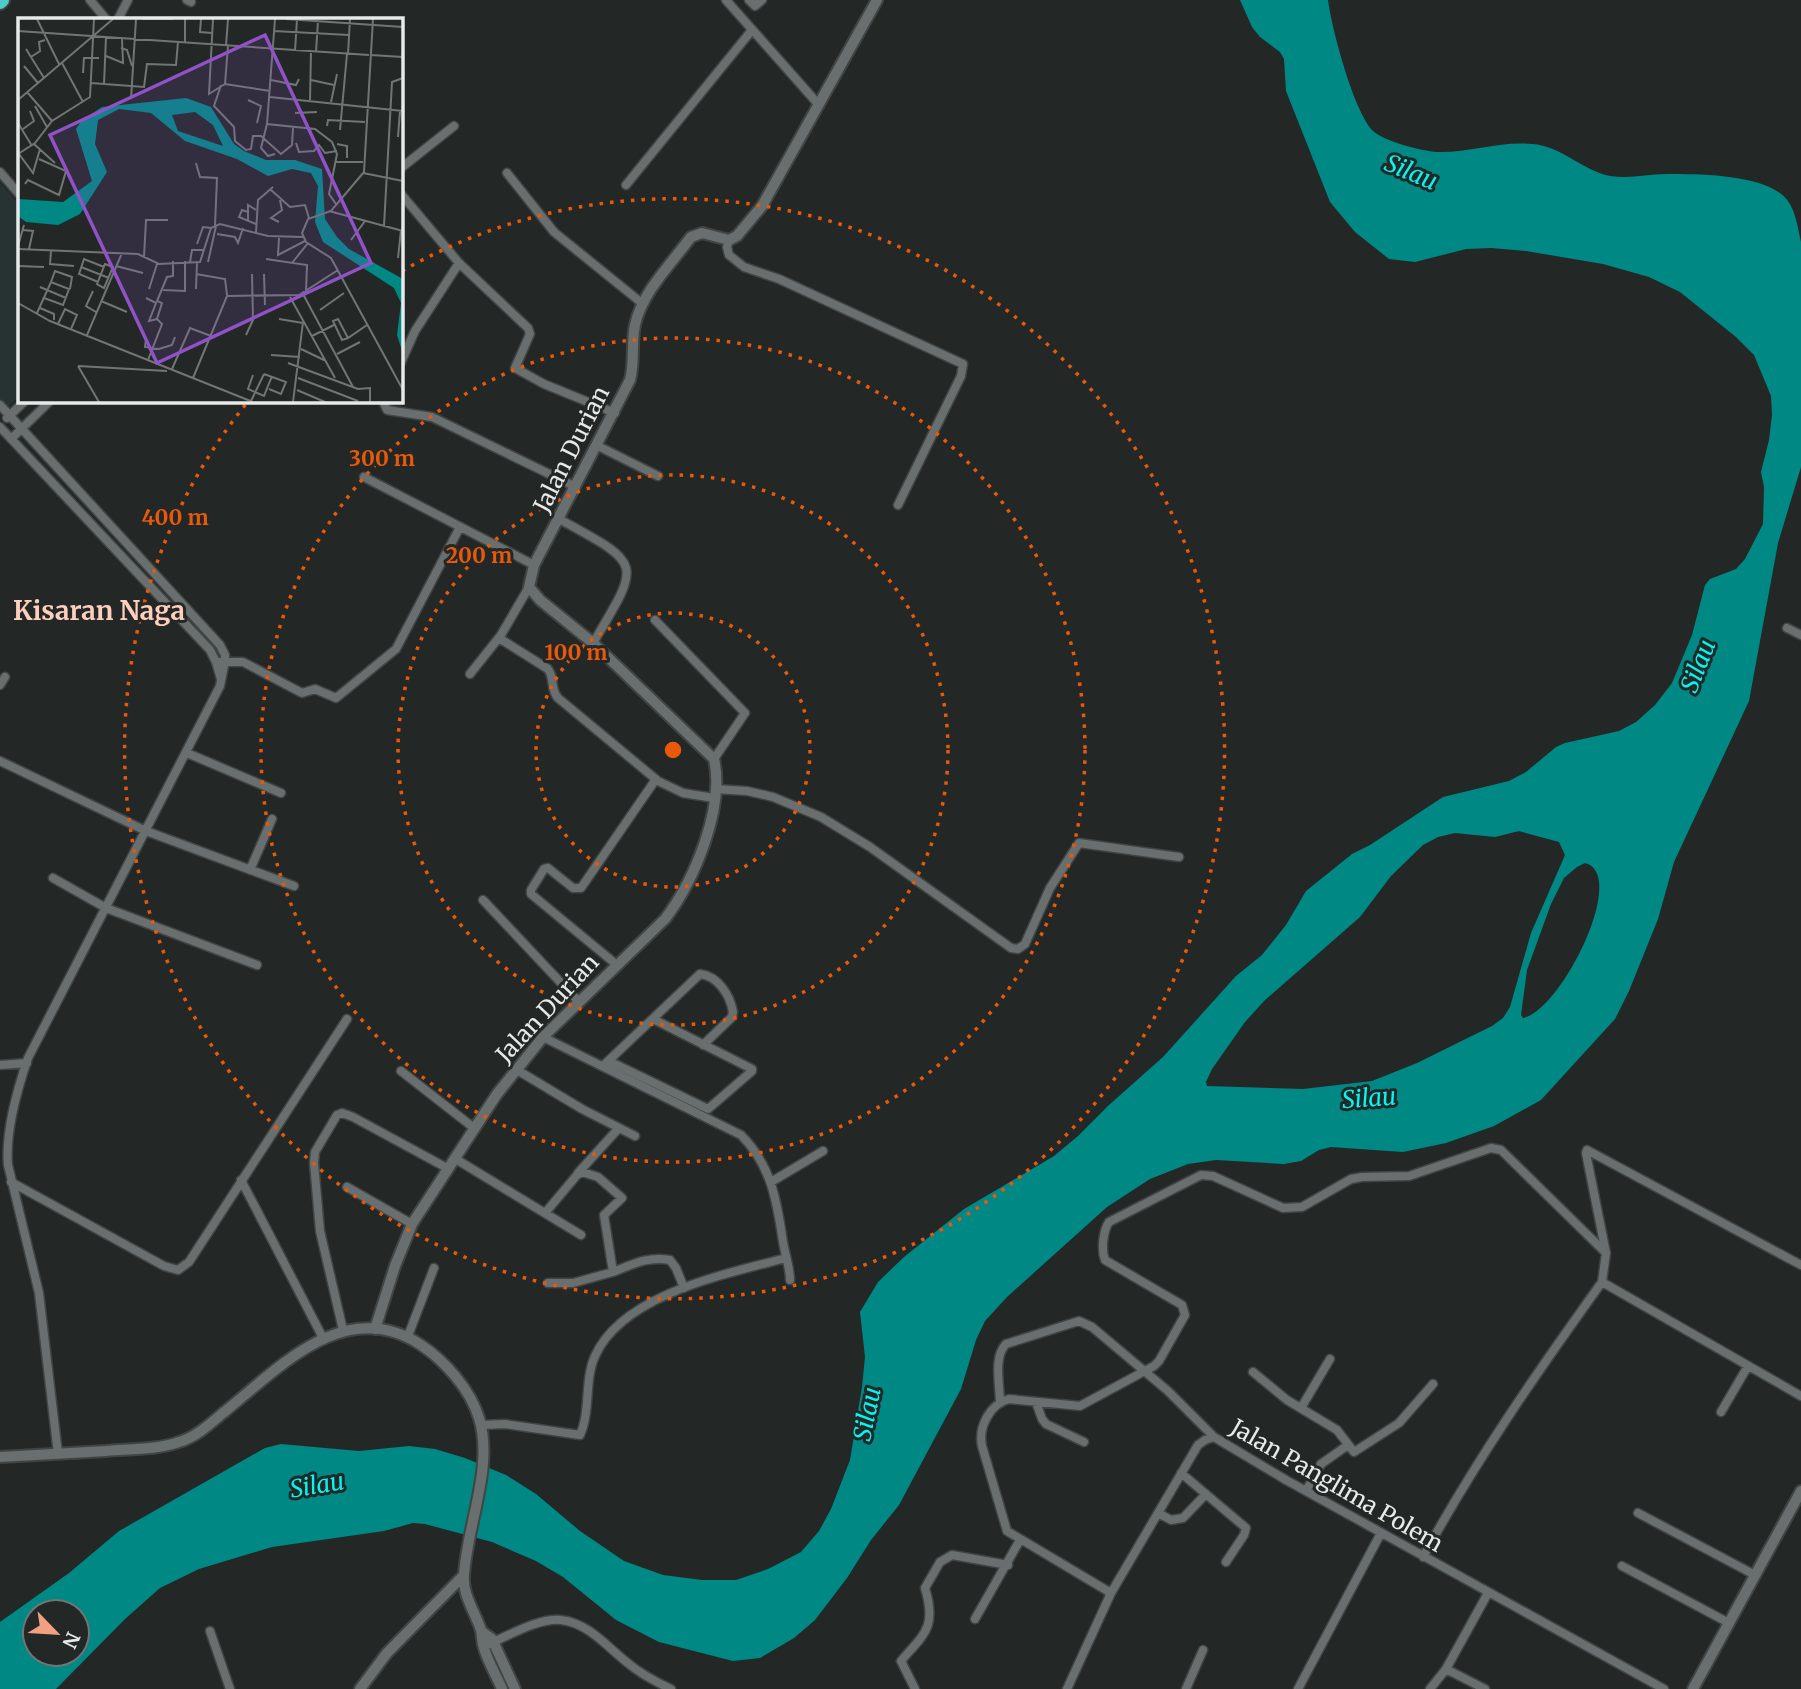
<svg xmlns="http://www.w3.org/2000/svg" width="1801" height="1689" viewBox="0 0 1801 1689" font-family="Merriweather,serif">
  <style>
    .built { fill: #273332 }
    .water { fill: #008885; fill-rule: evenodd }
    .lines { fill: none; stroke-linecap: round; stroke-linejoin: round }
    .street-casing { stroke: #404544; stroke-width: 11 }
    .secondary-casing { stroke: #404544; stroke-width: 14 }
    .highway-casing { stroke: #404544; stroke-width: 18 }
    .street { stroke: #696f6e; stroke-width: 8 }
    .secondary { stroke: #696f6e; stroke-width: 10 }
    .highway { stroke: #4dcdc8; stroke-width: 14 }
    .ring { fill: none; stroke: #e8590c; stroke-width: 3.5; stroke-dasharray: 3.5 7 }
    .labels { text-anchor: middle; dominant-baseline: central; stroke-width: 6; stroke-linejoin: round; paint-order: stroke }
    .street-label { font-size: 23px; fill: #e6eae9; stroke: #232827 }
    .water-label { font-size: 24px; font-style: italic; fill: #00f8f2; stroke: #232827 }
    .quarter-label { font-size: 26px; font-weight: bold; fill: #ffcfbd; stroke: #232827 }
    .inset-road { fill: none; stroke: #717675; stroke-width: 2 }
    .view { fill: #9052c7; fill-opacity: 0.15; stroke: #9052c7; stroke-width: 3.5 }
    .inset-edge { fill: none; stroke: #e6eae9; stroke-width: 3.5 }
    .centre { fill: #e8590c; stroke: #232827; stroke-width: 3.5 }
    .ring-label { font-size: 21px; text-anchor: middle; font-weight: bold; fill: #e8590c; stroke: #232827; stroke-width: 6; stroke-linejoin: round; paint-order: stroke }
  </style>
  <rect width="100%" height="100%" fill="#232827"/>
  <path class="built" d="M 0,183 L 19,204 L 19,396 L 0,414 Z"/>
  <path class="water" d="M 1240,0 L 1328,0 C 1332,30 1353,108 1372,130 C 1382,141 1422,151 1437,152 C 1469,153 1500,141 1532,144 C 1562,146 1581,170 1610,176 C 1630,179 1647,174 1668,174 C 1699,174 1769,174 1788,201 C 1796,212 1798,229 1801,242 L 1801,467 L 1778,543 L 1749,701 L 1674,862 L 1658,919 L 1629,991 L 1615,1019 L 1541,1100 L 1494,1126 L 1446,1143 L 1403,1152 L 1331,1147 L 1319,1150 L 1301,1161 L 1284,1164 L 1216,1160 L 1188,1164 L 1150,1179 L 1107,1207 L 1007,1297 L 985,1321 L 976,1340 L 961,1389 L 899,1505 L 871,1540 L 847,1578 L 815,1620 L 794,1638 L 760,1658 L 733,1661 L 659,1642 L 616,1620 L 563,1577 L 536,1561 L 492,1542 L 425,1524 L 413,1523 L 384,1531 L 272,1547 L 199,1569 L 160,1588 L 125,1619 L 56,1689 L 0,1689 L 0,1622 L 69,1573 L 119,1531 L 265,1448 L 281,1444 L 359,1451 L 409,1446 L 435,1449 L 465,1458 L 506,1475 L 536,1494 L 580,1531 L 624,1561 L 663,1575 L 702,1580 L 736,1580 L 768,1569 L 801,1552 L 819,1531 L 831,1509 L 850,1460 L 862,1387 L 865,1357 L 860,1312 L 878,1282 L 904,1257 L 964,1209 L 1054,1156 L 1078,1136 L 1109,1105 L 1163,1057 L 1236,976 L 1262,955 L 1286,925 L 1306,891 L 1352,854 L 1370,845 L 1443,797 L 1509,781 L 1526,772 L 1556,747 L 1565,743 L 1619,731 L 1636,722 L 1655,705 L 1672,683 L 1692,635 L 1705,585 L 1710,579 L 1736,569 L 1745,559 L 1763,524 L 1764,487 L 1761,472 L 1769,440 L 1772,415 L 1771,396 L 1754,355 L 1736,337 L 1680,292 L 1649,277 L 1603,264 L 1526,251 L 1491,248 L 1466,249 L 1415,262 L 1389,259 L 1355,232 L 1330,202 L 1286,91 L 1284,59 L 1280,52 L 1260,37 L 1252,27 ZM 1519,831 L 1559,842 L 1565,855 L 1531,933 L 1510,1007 L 1503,1018 L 1492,1026 L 1417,1063 L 1372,1081 L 1303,1089 L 1207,1086 L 1206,1082 L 1212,1069 L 1245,1022 L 1265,1000 L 1360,917 L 1391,876 L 1423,845 L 1438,837 L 1455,833 L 1495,837 ZM 1585,863 C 1629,874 1561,1011 1523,1018 L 1521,1015 L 1527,970 L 1551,904 L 1564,878 L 1577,867 ZM 35,1612 L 77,1612 L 77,1654 L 35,1654 Z"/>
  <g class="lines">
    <defs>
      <path id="street" d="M 90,0 L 106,19
        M 187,0 L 191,2
        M 726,0 L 819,105
        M 749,0 L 755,6 L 762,0
        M 118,19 L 128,0
        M 401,168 L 454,126
        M 0,172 L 19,194
        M 507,173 L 554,232 L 643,304
        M 626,185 L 752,30
        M 401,194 L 459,263 L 528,328 L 530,334 L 515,368 L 544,384 L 615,413
        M 729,240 L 727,247 L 729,255 L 744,267 L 779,279 L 963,364 L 961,376 L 898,505
        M 401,362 L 415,331 L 459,263
        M 383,401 L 387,410 L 432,417 L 576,487
        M 0,405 L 220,645 L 225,655 L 225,661 L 220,686 L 28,1058 C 17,1090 5,1131 8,1165 L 39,1293 L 58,1454
        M 7,418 L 25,401
        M 0,427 L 210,650 L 216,662 L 221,679
        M 11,439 L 50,401
        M 598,446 L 658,476
        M 364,477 L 534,565
        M 559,519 C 643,565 642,561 593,643
        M 655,620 L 745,713 L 714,759
        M 1787,628 L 1801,635
        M 499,638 L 548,669 C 555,679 550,689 558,698 L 658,781 L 683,793 L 714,798
        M 216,662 L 243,662 L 302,693 L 315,689 L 336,698 L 396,649 L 460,527
        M 470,674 L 501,635 L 529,587
        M 0,685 L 5,677
        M 187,753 L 281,793
        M 0,761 L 146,831 L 294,886
        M 715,789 L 747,791 L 773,797 L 821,817 L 870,847 L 1011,948 L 1018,949 L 1025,944 L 1050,888 L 1079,843 L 1179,857
        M 250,870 L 272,819
        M 53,878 L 106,908 L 257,965
        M 483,900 L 579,1002
        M 617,965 L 531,894 L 531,890 L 544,869 L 548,868 L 573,888 L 581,888 L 656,779
        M 543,1037 L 741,1135 C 771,1165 777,1201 783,1242 C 785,1254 790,1268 790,1280
        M 609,1061 L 708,1109 L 752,1071 L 752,1069 L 653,1019
        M 605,1064 L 700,974 C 718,976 730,995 733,1012 L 732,1017 L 703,1045
        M 0,1065 L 27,1063
        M 517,1070 L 582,1109 L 635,1136
        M 401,1071 L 474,1128
        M 454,1158 L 581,1235
        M 578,1173 L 618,1129
        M 241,1180 L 323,1338
        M 11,1182 L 164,1266 L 178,1270 L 189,1262 L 347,1019
        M 771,1182 L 823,1151
        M 347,1187 L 412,1224
        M 545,1213 L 577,1175 L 582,1172 L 598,1177 L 622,1198 L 604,1215 L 613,1272 C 633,1264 648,1256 670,1260 L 676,1268 L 684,1288
        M 1602,1282 L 1801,1396
        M 548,1283 L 573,1283 L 613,1272
        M 343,1330 L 320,1231 L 314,1163 L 315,1152 L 337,1115 L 342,1113 L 353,1117 L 447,1168
        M 408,1336 L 434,1268
        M 1253,1372 L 1287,1400 L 1337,1430 L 1354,1452 L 1399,1423 L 1433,1384
        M 1036,1402 L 1042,1419 L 1046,1424 L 1084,1442
        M 1000,1403 C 1000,1385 993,1357 1006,1344 L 1079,1321 L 1092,1327 L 1168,1391 L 1214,1437
        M 1301,1408 L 1330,1359
        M 1721,1412 L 1748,1366
        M 481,1425 L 505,1424 L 580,1435 C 591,1411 584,1380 595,1356 C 623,1294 726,1274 786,1258
        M 1181,1473 L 1246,1528 L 1244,1535 L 1226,1562
        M 1306,1491 L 1321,1464 L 1348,1445
        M 1158,1513 L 1171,1520 L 1183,1518 L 1206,1494
        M 1638,1513 L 1755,1575
        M 1423,1557 C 1476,1460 1538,1371 1602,1282 L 1606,1253 L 1586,1153 L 1587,1150 L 1801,1265
        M 1622,1566 L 1729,1623
        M 1111,1593 L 1007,1531 L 982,1446 C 978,1427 990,1404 1009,1399 L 1080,1406 L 1154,1366 L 1159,1361 L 1185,1315 L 1182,1305 L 1105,1260 C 1101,1250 1103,1231 1109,1222 L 1201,1175 L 1213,1176 L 1283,1208 L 1302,1207 L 1351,1179 L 1362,1177 L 1409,1176 L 1491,1148 L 1501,1150 L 1606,1253
        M 975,1619 L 1020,1540
        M 210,1631 L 230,1689
        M 489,1644 C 510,1635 538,1618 561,1620 C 589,1623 608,1648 629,1664 C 641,1674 656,1682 671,1689
        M 1446,1669 L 1485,1689
        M 915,1689 L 901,1661 C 924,1634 937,1628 925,1588 L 940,1562 L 952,1555 L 1008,1565
        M 1067,1689 L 1111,1593 L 1198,1445 L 1205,1440 L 1214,1437 L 1286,1480 L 1664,1689
        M 1186,1689 L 1203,1650
        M 1298,1689 L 1381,1533
        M 1430,1689 L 1446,1669 L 1488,1593"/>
      <path id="secondary" d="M 375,1329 L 395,1266 L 412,1224 L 497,1094 L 543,1037 L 665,919 C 694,881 725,808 714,759 L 593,643 L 540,600 L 529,587 L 534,565 L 630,380 C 635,362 631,343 635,325 C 642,292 672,263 691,237 L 702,233 L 729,240 L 737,236 L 762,206 L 877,0
        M 0,1457 C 35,1455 71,1453 106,1451 C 130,1449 156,1450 179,1442 C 196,1437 210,1424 223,1413 C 279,1368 345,1295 421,1345 C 445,1361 470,1389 479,1418 C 494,1467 467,1525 464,1575 C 462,1594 475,1612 481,1630 C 482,1635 482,1640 483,1645 C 487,1660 496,1675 502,1689
        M 481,1631 L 492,1639 L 515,1689
        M 360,1689 L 387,1653 L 463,1576
        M 1693,1689 L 1801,1491"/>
      <path id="highway" d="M 0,2 L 2,0"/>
    </defs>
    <use href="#street" class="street-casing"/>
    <use href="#secondary" class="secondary-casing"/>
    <use href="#highway" class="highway-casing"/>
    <use href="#street" class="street"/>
    <use href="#secondary" class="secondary"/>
    <use href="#highway" class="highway"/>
  </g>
  <g class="ring">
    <circle cx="673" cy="750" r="137"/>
    <circle cx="673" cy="750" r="275"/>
    <circle cx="673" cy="750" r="412"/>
    <path d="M402 271A550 550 0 1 1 246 404"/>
  </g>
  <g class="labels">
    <g class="street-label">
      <text transform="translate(571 449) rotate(-63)">Jalan Durian</text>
      <text transform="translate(547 1008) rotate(-47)">Jalan Durian</text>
      <text transform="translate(1337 1485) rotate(30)">Jalan Panglima Polem</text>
    </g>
    <g class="water-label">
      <text transform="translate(1411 172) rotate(23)">Silau</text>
      <text transform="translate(1698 666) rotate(-68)">Silau</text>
      <text transform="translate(1369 1098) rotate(-4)">Silau</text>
      <text transform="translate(867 1414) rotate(-78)">Silau</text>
      <text transform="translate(317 1485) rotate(-9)">Silau</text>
    </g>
    <g class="quarter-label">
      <text x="99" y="610">Kisaran Naga</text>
    </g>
  </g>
  <g transform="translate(18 18)">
    <rect width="385" height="385" fill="#232827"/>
    <path d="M 168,80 L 193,89 L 216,126 L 226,133 L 248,142 L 277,142 L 304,151 L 307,201 L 319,219 L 331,231 L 385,261 L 385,336 L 379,317 L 383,285 L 376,270 L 305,224 L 297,204 L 300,168 L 293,155 L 274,151 L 250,158 L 219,141 L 167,123 L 133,95 L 101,91 L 80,102 L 77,126 L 89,154 L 62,196 L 40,207 L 8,204 L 0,198 L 0,181 L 45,184 L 74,163 L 58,111 L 64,102 L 84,89 ZM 177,94 L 195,107 L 205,128 L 160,113 L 154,97 Z" fill="#008885" fill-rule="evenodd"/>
    <path class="inset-road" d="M 19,1 L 41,46M 124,1 L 155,1M 183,1 L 182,14 L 194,15M 195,1 L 191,76 L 207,66 L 252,73M 257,1 L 249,106 L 297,111 L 314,124 L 319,136 L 311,176 L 318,186M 268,1 L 385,9M 355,1 L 346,154 L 313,193 L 290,201 L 284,215 L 288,224 L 313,240 L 385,372M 0,13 L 351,37M 256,13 L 331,17M 167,24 L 167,1M 208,28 L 210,1M 103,30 L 109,32 L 114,48M 8,31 L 26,60M 277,33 L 279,1M 298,34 L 300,3M 330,36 L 332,1M 353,37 L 385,39M 88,38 L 105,45 L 104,21M 13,39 L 22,33 L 21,24 L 27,22M 44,45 L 65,84M 6,48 L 20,65M 65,55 L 66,40 L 81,40M 253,62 L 278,67 L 281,61M 293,62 L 316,67M 73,65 L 126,69 L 129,46 L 158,47 L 160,24M 86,66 L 88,19M 207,66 L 210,28M 203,67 L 196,88 L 216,109 L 217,123 L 228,132 L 233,131 L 235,118 L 243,118 L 263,136 L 274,127 L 275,110M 9,74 L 34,103M 252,79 L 385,93M 113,81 L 118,1M 0,82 L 95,1M 230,82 L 243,88 L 239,105M 292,82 L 293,33M 313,84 L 319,56M 17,88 L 29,109M 277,95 L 299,94M 0,105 L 14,128M 249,106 L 243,130 L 250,138 L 257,136M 309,108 L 310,102 L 347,104M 5,111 L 16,103 L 12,93M 322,112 L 329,36M 380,119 L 382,93M 278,125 L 281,134 L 296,133 L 301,127 L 307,135 L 319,133M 16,126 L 37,145M 319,126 L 329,128 L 329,140M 0,136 L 17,125 L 34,103 L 72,79 L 76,1M 1,136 L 15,155 L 22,131M 317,144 L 345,144M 178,145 L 182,159 L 199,160 L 197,208M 345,155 L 385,163M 7,166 L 10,162 L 41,177 L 48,153 L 21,141M 252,171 L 272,189 L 287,187 L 291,200M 311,193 L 385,213M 230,194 L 224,192 L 221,199 L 238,206M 230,202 L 230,187 L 238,192M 261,204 L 253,200 L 264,192 L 262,182M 366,208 L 374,64 L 385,60M 5,212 L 15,213 L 11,231M 238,215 L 240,182 L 255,169M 199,216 L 217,219 L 220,225 L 225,210M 261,220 L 260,237 L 287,223M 333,222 L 347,203M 179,226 L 185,209 L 193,210M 0,228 L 6,207M 0,231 L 120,236 L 141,246 L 182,244 L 193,210 L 202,206 L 250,218 L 285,219M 33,233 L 32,246 L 56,248M 126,239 L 128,202 L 150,202M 380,240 L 383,212M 248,241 L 289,247 L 288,273M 172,244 L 174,232 L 185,232M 190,244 L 198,208M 274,245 L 290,225M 87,246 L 95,249 L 86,270 L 79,266 ZM 0,248 L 26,249M 98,248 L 125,255M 63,249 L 91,260M 178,256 L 207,261 L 209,277M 246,256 L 247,287M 33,264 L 37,253 L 54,259 L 52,271M 80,264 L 61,256 L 66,241 L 86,249M 22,269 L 48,280M 131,271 L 139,246M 178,271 L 179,244M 145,272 L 167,273 L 167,243M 75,273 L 68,288 L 78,294M 285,276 L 335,369M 272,279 L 317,360M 128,280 L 138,285 L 131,303 L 139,301M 83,283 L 109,294M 0,285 L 32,303 L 235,384M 22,290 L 36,296 L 36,302M 302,292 L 326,275M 19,295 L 33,264 L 51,271 L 45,287 L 26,280M 261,301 L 285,305M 40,306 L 47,291 L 59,297 L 53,311M 69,317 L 104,235M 228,317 L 235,302 L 234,256M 294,318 L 316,307M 330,320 L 320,301 L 315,303 L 324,322 L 330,320 L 349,307M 128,321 L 127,329 L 141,331 L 154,327 L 157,319M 283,331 L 306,342M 319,336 L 342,324M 253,337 L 282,339M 130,342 L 144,306 L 139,301 L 144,285 L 139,283 L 149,259 L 155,258 L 155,243M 270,345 L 340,371 L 352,370 L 352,384M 60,348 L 149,353M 60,348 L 81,384M 154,351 L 172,310 L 193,318M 246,356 L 268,364 L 263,376 L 251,371M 235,357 L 230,371 L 246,378 L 254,358M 175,360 L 209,278 L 281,277 L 320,252M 280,360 L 340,383M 279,372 L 307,384M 233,383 L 246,356M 275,384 L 285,304"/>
    <path class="view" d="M 247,17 L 353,245 L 139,345 L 32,117 Z"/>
    <rect width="385" height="385" class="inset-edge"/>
  </g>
  <circle cx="673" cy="750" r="10" class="centre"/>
  <g class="ring-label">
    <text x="382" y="466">300 m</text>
    <text x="175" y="525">400 m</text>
    <text x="479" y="563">200 m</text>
    <text x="576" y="660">100 m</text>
  </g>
  <g transform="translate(56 1633) rotate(115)"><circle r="33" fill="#232827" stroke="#717675" stroke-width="2"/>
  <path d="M0-5L12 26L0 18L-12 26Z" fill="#f2a081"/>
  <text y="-10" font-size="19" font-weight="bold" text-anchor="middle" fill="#e6eae9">N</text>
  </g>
</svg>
